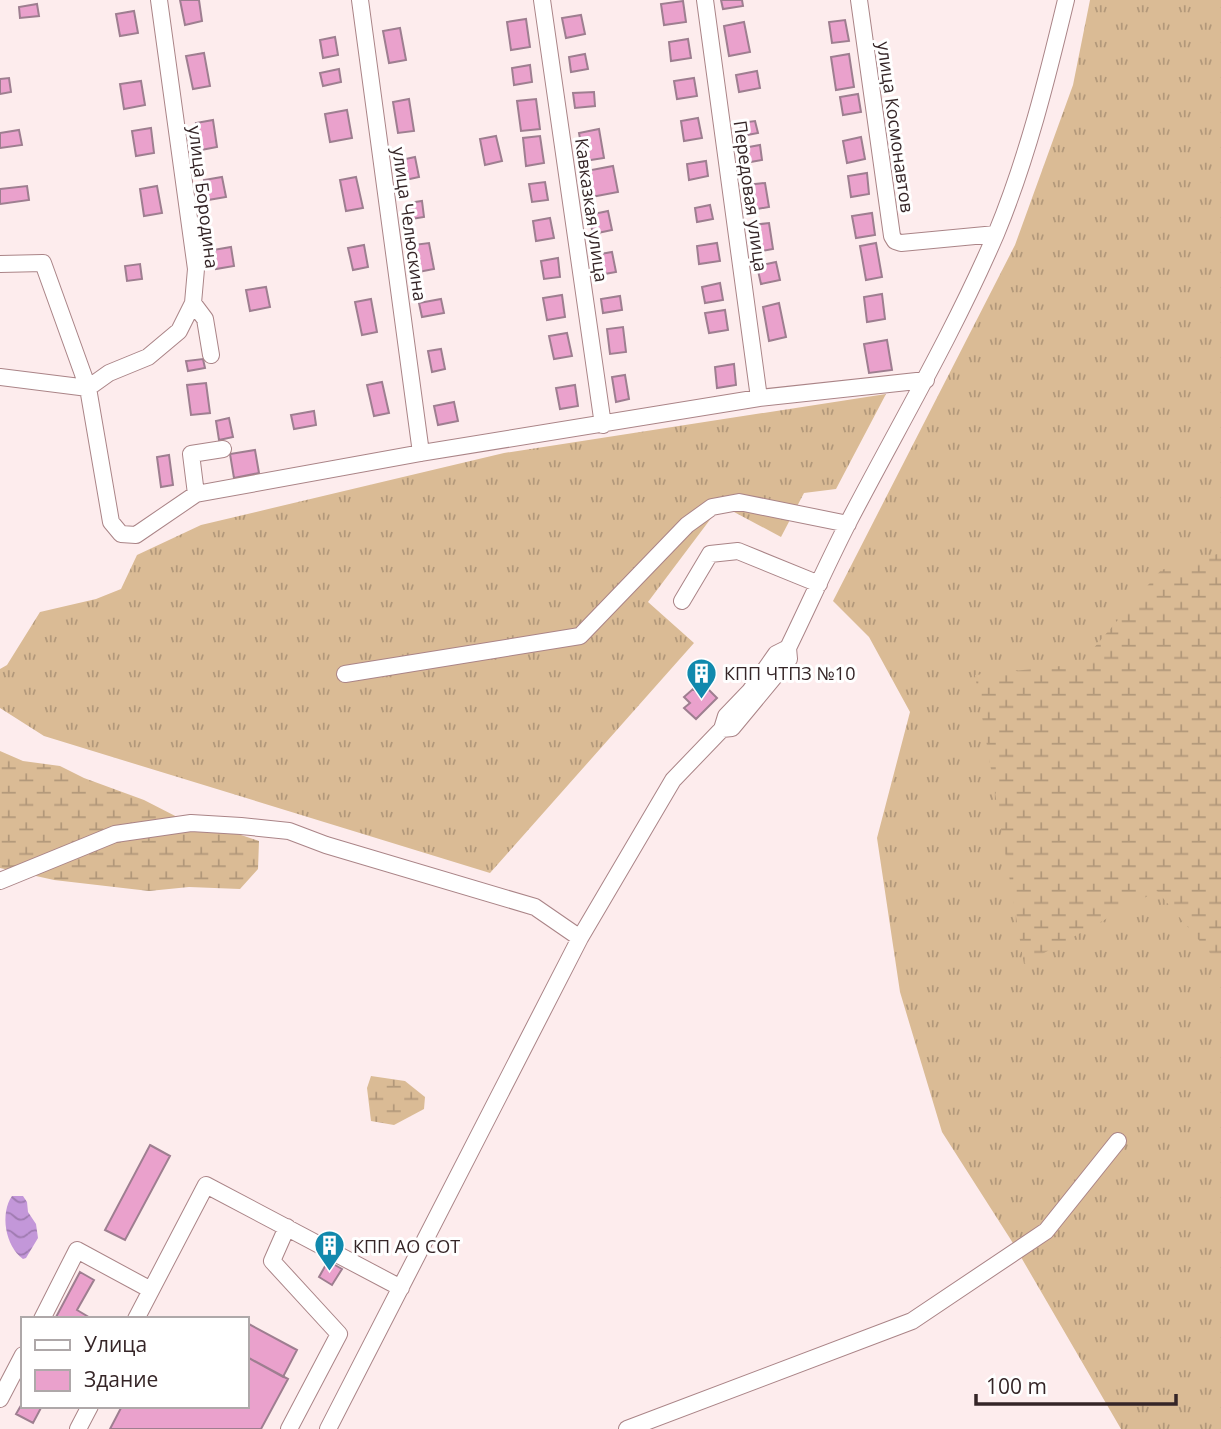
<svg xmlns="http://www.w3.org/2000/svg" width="1221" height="1429" viewBox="0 0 1221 1429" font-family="'Open Sans',sans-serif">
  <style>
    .grass { fill: url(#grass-tufts) }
    .wetland { fill: url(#wetland-marsh) }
    .water { fill: url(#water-waves) }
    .building { fill: #eaa1cc; stroke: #9e7e90; stroke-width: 2 }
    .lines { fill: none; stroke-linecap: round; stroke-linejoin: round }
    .minor-casing { stroke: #aa8487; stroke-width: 18 }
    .minor { stroke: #fff; stroke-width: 16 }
    .labels { text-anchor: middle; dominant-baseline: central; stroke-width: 6; stroke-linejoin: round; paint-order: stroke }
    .street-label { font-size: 18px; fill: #352527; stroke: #fff }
    .poi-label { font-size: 18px; fill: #352527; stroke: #fff; text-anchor: start }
  </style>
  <defs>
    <pattern id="grass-tufts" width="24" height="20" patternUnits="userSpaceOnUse" patternTransform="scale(1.75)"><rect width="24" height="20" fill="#dabb95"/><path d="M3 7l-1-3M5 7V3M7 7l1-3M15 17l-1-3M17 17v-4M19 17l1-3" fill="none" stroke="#b2987a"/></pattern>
    <pattern id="wetland-marsh" width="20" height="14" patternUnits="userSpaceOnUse" patternTransform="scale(1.75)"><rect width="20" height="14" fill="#dabb95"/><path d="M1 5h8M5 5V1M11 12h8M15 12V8" fill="none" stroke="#b2987a"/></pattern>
    <pattern id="water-waves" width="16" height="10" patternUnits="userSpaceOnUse" patternTransform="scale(1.75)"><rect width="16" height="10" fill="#c397d9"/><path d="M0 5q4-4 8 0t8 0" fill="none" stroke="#9f7bb0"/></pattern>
  </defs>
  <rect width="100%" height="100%" fill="#fdeced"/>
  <path class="grass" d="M 1090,0 L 1221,0 L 1221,1429 L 1121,1429 L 1011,1240 L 942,1132 L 900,992 L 877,838 L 910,712 L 869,637 L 833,601 L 1015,245 L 1073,85 Z
    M 886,394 L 836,489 L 804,493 L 781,537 L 721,505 L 648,602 L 694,643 L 490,873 L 44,736 L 0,708 L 0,669 L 7,665 L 40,612 L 96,599 L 121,589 L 137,555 L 201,525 L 504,453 Z"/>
  <path class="wetland" d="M 1221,553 L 1221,966 L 1157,891 L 1024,964 L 975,675 L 1080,664 L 1161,570 Z
    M 0,751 L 23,761 L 60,766 L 84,778 L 144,800 L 185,821 L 220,828 L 259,841 L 258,869 L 240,889 L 189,887 L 149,891 L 54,880 L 0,868 Z
    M 371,1076 L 405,1081 L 425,1097 L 424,1109 L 394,1125 L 371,1121 L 367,1088 Z"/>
  <path class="water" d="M 12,1196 L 23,1196 L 27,1202 L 28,1212 L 36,1224 L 38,1238 L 26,1258 L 23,1259 C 5,1246 0,1213 12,1196 Z"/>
  <path class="building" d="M 180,0 L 199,0 L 202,21 L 185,25 Z
    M 721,0 L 742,0 L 743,6 L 723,9 Z
    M 683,1 L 686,22 L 664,25 L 661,4 Z
    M 37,4 L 39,16 L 20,18 L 19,7 Z
    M 134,11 L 138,33 L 120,36 L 116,14 Z
    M 581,15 L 585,34 L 566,38 L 562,18 Z
    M 526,19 L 530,47 L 511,50 L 507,22 Z
    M 845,20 L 849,41 L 832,43 L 829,22 Z
    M 744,22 L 750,52 L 729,56 L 724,26 Z
    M 400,28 L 406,60 L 389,63 L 383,31 Z
    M 335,37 L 338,55 L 323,58 L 320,40 Z
    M 688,39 L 691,58 L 671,61 L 669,42 Z
    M 204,53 L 210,86 L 193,89 L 186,56 Z
    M 585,54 L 588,69 L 571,72 L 569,57 Z
    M 849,54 L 854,87 L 836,90 L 831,57 Z
    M 530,65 L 532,82 L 514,85 L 512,68 Z
    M 339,69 L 341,82 L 323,86 L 320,73 Z
    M 757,71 L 760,88 L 739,92 L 736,75 Z
    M 9,78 L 11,92 L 0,94 L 0,79 Z
    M 694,78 L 697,96 L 677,99 L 674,81 Z
    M 141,81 L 145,105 L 124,109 L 120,84 Z
    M 594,92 L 595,106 L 575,108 L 573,93 Z
    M 858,94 L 861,112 L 843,115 L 840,97 Z
    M 409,99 L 414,131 L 398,133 L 393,102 Z
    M 536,99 L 540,129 L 521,131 L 517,101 Z
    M 347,110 L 352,138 L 330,142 L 325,114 Z
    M 698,118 L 702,138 L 684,141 L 681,121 Z
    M 213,120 L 217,147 L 201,150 L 196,123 Z
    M 755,121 L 758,133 L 742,136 L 740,123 Z
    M 151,128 L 154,153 L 136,156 L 132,131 Z
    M 599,129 L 604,158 L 584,161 L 579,133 Z
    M 19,130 L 22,145 L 0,148 L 0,133 Z
    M 496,136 L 502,161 L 485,165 L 480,139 Z
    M 540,136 L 544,163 L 526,166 L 523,138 Z
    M 861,137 L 865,159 L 847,163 L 843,141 Z
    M 760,145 L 762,160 L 745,163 L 743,148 Z
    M 415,157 L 419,177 L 405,180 L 401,160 Z
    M 706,161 L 708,176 L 689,180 L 687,164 Z
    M 613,166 L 618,192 L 586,198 L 581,172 Z
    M 867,173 L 869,194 L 851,197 L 848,176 Z
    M 222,177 L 226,197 L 208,200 L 204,180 Z
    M 356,177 L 363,208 L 346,211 L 340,180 Z
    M 545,182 L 548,200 L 532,202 L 529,184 Z
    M 765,183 L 769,207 L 751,210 L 747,185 Z
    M 27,186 L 29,200 L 0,204 L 0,189 Z
    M 157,186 L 162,213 L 144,216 L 140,189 Z
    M 422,201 L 424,217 L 411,219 L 408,203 Z
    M 710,205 L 713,219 L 697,222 L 695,208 Z
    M 608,211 L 612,230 L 593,234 L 589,215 Z
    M 872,213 L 875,235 L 856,238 L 852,216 Z
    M 550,218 L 554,238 L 536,241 L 533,221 Z
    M 769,223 L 773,249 L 756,252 L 753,225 Z
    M 429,243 L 434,269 L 418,272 L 413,245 Z
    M 717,243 L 720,261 L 699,264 L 697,246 Z
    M 876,243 L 882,277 L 866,280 L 860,246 Z
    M 364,245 L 368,267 L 353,270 L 348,248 Z
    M 231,247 L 234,266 L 216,269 L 213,250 Z
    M 612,252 L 616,272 L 599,275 L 595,255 Z
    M 558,258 L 560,277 L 544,279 L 541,261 Z
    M 776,262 L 780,280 L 761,284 L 757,266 Z
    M 140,264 L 142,279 L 127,281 L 125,266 Z
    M 720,283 L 723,300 L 705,303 L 702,287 Z
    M 266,287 L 270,307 L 250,311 L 246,290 Z
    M 882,294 L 885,319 L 867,322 L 864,297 Z
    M 562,295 L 565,317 L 547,320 L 543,298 Z
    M 620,296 L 622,310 L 603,313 L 601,299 Z
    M 371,299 L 377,332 L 362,335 L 355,302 Z
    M 441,299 L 444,313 L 422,317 L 419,303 Z
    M 779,303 L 786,337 L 769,341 L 763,307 Z
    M 725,310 L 728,330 L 709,333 L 705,313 Z
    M 623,327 L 626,352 L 610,354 L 607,329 Z
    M 567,333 L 572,356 L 554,359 L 549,336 Z
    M 887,340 L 892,370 L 869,373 L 864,344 Z
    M 441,349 L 445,369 L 432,372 L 428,351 Z
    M 203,359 L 205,368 L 188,371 L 186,361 Z
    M 734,364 L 736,385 L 717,388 L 715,367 Z
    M 625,375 L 629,399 L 616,402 L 612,377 Z
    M 382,382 L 389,413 L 374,416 L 367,385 Z
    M 206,383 L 210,413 L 191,415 L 187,385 Z
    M 575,385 L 578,406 L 560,409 L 556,388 Z
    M 454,402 L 458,421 L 438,425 L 434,406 Z
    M 314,411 L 316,425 L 294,429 L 291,415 Z
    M 229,418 L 233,437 L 219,440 L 216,421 Z
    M 255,450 L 259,473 L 234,478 L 230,454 Z
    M 169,455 L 173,485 L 161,487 L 157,457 Z
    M 704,685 L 717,698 L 696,719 L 684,708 L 690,703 L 684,697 L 693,689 L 697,692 Z
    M 150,1145 L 170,1156 L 125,1240 L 105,1230 Z
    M 328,1261 L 342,1269 L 332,1285 L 319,1277 Z
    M 80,1272 L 94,1280 L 77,1310 L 92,1319 L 55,1319 Z
    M 247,1323 L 297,1350 L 283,1377 L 247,1357 Z
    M 247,1357 L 288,1379 L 261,1429 L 110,1429 L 122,1406 L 247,1406 Z
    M 23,1402 L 23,1406 L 42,1406 L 33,1423 L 16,1414 Z"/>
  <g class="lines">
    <defs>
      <path id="minor" d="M 360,0 L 421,453
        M 542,0 L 603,425
        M 705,0 L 759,398
        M 859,0 L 892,236 L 895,241 L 901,243 L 996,234
        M 0,264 L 43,263 L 88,388 L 109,373 L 148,357 L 179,331 L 193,303 L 196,269 L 159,0
        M 193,303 L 205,319 L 211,355
        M 0,377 L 88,388 L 111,522 L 121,534 L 136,535 L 196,494 L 421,453 L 759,398 L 926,380
        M 196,494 L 191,454 L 223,449
        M 682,601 L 710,554 L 738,551 L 819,584
        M 788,648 C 808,607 827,564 848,523 C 898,427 953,334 996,234 C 1027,159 1047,79 1066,0
        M 788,648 L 789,659 L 732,728 L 722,729 L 726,716 L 750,691 L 776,654 Z
        M 345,674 L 580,636 L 687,525 L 712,507 L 739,502 L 848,524
        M 0,881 L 115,834 L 191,823 L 241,826 L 289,831 L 326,845 L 535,907 L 580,938
        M 287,1227 L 272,1261 L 339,1334 L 289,1429
        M 42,1319 L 77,1250 L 151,1290
        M 136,1319 L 206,1185 L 401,1288
        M 0,1399 L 23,1355
        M 78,1429 L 90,1406
        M 328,1429 L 580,938 L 673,780 L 722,729
        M 627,1429 L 912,1321 L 1046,1231 L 1118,1141"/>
    </defs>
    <use href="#minor" class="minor-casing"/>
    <use href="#minor" class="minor"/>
  </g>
  <defs>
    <symbol id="building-pin" viewBox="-11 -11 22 30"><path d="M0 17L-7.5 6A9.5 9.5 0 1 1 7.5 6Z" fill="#1189ad" stroke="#fff"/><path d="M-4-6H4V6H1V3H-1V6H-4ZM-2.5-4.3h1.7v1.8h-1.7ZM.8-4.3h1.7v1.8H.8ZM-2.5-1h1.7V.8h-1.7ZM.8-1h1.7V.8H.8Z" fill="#fff"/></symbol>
  </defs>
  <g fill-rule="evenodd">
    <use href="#building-pin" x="684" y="656" width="35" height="47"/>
    <use href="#building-pin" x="312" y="1228" width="35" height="47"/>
  </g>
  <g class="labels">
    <g class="street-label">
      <text transform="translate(896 127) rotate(82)">улица Космонавтов</text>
      <text transform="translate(751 196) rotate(82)">Передовая улица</text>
      <text transform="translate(204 197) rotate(83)">улица Бородина</text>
      <text transform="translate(592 210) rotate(82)">Кавказкая улица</text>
      <text transform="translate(410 224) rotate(82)">улица Челюскина</text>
    </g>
    <g class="poi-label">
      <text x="724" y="673">КПП ЧТПЗ №10</text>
      <text x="353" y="1246">КПП АО СОТ</text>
    </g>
  </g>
  <rect x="21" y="1317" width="228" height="91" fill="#ffffff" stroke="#aea8a9" stroke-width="2"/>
  <rect x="35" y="1340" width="35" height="10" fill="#ffffff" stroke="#aea8a9" stroke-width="2"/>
  <text x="84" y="1352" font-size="21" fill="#352527">Улица</text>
  <rect x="35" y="1370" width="35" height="21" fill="#eaa1cc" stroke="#aea8a9" stroke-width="2"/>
  <text x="84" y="1387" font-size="21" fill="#352527">Здание</text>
  <path d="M976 1394v10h200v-10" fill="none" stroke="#352527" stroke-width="3.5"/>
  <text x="986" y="1394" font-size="21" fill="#352527" stroke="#ffffff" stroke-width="5" paint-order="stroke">100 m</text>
</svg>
